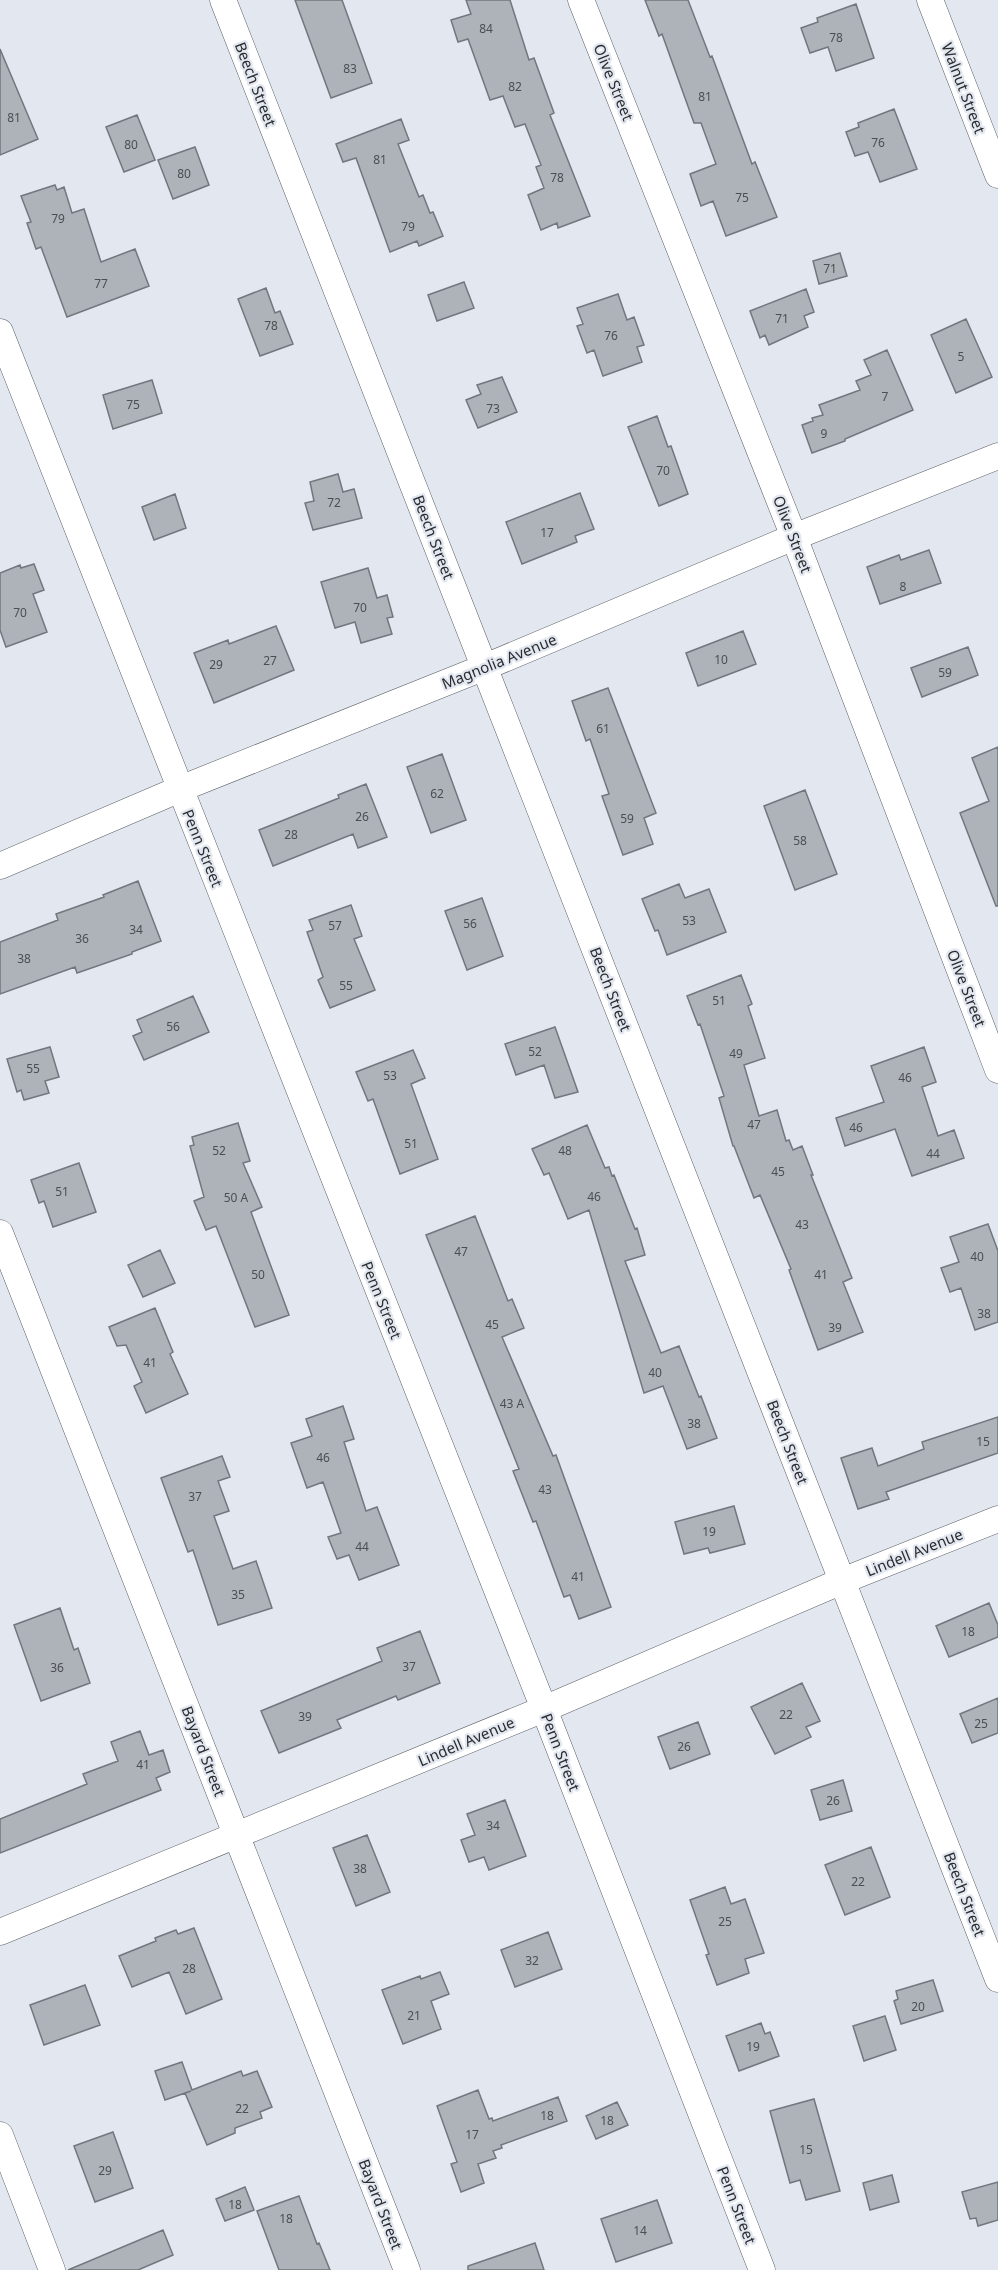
<svg xmlns="http://www.w3.org/2000/svg" width="998" height="2270" viewBox="0 0 998 2270" font-family="'Noto Sans',sans-serif">
  <style>
    .building { fill: #aeb3ba; stroke: #72777e; stroke-width: 1.5 }
    .lines { fill: none; stroke-linecap: round; stroke-linejoin: round }
    .minor-casing { stroke: #5c6067; stroke-width: 27 }
    .minor { stroke: #fff; stroke-width: 26 }
    .labels { text-anchor: middle; dominant-baseline: central; stroke-width: 4.5; stroke-linejoin: round; paint-order: stroke }
    .number-label { font-size: 12px; fill: #4b4e52 }
    .street-label { font-size: 15px; fill: #2a2c2f; stroke: #e2e7f0 }
  </style>
  <rect width="100%" height="100%" fill="#e2e7f0"/>
  <path class="building" d="M 295,0 L 342,0 L 372,83 L 331,98 Z
    M 466,0 L 510,0 L 529,60 L 534,58 L 554,113 L 550,115 L 590,216 L 558,228 L 557,223 L 541,230 L 528,195 L 544,188 L 536,167 L 541,165 L 525,124 L 515,127 L 503,96 L 490,100 L 468,39 L 458,42 L 451,20 L 471,14 Z
    M 645,0 L 688,0 L 710,57 L 712,56 L 752,164 L 755,162 L 777,217 L 726,236 L 713,201 L 701,206 L 690,174 L 716,164 L 701,123 L 694,123 L 662,34 L 659,36 Z
    M 856,4 L 874,58 L 836,71 L 828,47 L 810,53 L 801,28 L 818,22 L 817,18 Z
    M 0,49 L 38,139 L 0,155 Z
    M 894,109 L 917,169 L 880,182 L 868,152 L 855,156 L 846,132 L 859,127 L 858,123 Z
    M 137,115 L 155,160 L 124,172 L 106,127 Z
    M 401,119 L 409,140 L 398,144 L 419,197 L 423,195 L 430,213 L 433,212 L 443,236 L 419,246 L 417,241 L 390,252 L 356,158 L 343,162 L 336,144 Z
    M 195,147 L 209,185 L 173,199 L 158,160 Z
    M 55,185 L 57,190 L 64,187 L 72,213 L 84,209 L 101,262 L 135,249 L 149,286 L 67,317 L 41,247 L 36,249 L 27,223 L 31,222 L 21,196 Z
    M 840,253 L 847,276 L 819,284 L 813,261 Z
    M 464,282 L 474,308 L 437,321 L 428,295 Z
    M 266,288 L 275,313 L 280,311 L 293,344 L 260,356 L 238,299 Z
    M 806,289 L 814,312 L 804,316 L 808,327 L 769,345 L 765,335 L 760,338 L 750,311 Z
    M 618,294 L 627,320 L 634,317 L 644,345 L 637,347 L 642,362 L 603,376 L 594,350 L 587,353 L 577,326 L 583,324 L 577,308 Z
    M 966,319 L 992,377 L 956,393 L 931,335 Z
    M 887,350 L 913,410 L 845,439 L 845,441 L 812,453 L 802,425 L 813,421 L 812,418 L 823,415 L 819,405 L 860,390 L 856,381 L 871,375 L 864,360 Z
    M 502,377 L 517,412 L 478,428 L 466,400 L 481,394 L 477,385 Z
    M 152,380 L 162,413 L 113,429 L 103,395 Z
    M 657,416 L 668,447 L 671,446 L 688,494 L 659,506 L 628,427 Z
    M 338,474 L 343,492 L 354,489 L 362,518 L 313,530 L 305,503 L 314,501 L 310,482 Z
    M 580,493 L 594,529 L 575,536 L 577,542 L 522,564 L 506,522 Z
    M 175,494 L 186,528 L 154,540 L 142,507 Z
    M 929,550 L 941,583 L 880,604 L 867,567 L 899,555 L 901,560 Z
    M 34,564 L 44,590 L 33,594 L 47,632 L 6,647 L 0,630 L 0,573 L 20,565 L 21,568 Z
    M 368,568 L 377,598 L 387,595 L 393,617 L 387,618 L 392,634 L 361,643 L 355,622 L 335,628 L 321,582 Z
    M 276,626 L 294,670 L 214,703 L 194,653 L 228,640 L 229,644 Z
    M 743,631 L 756,664 L 698,686 L 686,653 Z
    M 968,647 L 978,675 L 922,697 L 911,668 Z
    M 608,688 L 656,813 L 644,818 L 653,844 L 623,855 L 602,796 L 609,794 L 590,739 L 586,741 L 572,701 Z
    M 998,747 L 998,906 L 996,906 L 960,813 L 989,801 L 972,758 Z
    M 442,754 L 466,820 L 431,833 L 407,767 Z
    M 366,784 L 387,837 L 358,848 L 353,834 L 273,866 L 259,830 L 339,798 L 338,795 Z
    M 805,790 L 837,874 L 795,890 L 764,806 Z
    M 138,881 L 161,941 L 132,952 L 132,954 L 77,973 L 75,967 L 0,994 L 0,942 L 58,920 L 56,914 L 104,897 L 103,895 Z
    M 679,884 L 685,898 L 709,889 L 726,932 L 667,955 L 658,930 L 655,931 L 642,899 Z
    M 482,898 L 503,956 L 467,970 L 445,911 Z
    M 351,905 L 362,936 L 354,939 L 375,990 L 330,1008 L 318,980 L 323,977 L 307,932 L 313,930 L 309,920 Z
    M 741,975 L 752,1004 L 748,1006 L 765,1058 L 744,1065 L 759,1116 L 777,1110 L 786,1141 L 789,1140 L 793,1150 L 802,1146 L 813,1175 L 811,1175 L 852,1278 L 843,1282 L 863,1332 L 818,1350 L 789,1270 L 791,1269 L 760,1195 L 754,1198 L 734,1146 L 733,1146 L 719,1098 L 724,1096 L 700,1024 L 698,1025 L 687,996 Z
    M 193,996 L 209,1032 L 144,1060 L 133,1036 L 142,1032 L 137,1020 Z
    M 555,1027 L 578,1092 L 555,1098 L 544,1065 L 516,1075 L 505,1044 Z
    M 50,1047 L 59,1077 L 45,1081 L 49,1093 L 24,1100 L 21,1090 L 17,1092 L 7,1059 Z
    M 924,1047 L 936,1082 L 922,1087 L 938,1136 L 954,1130 L 964,1158 L 912,1176 L 895,1129 L 845,1146 L 836,1118 L 884,1102 L 871,1066 Z
    M 413,1050 L 425,1078 L 411,1084 L 438,1159 L 400,1174 L 373,1099 L 368,1101 L 356,1072 Z
    M 238,1123 L 250,1161 L 243,1163 L 262,1207 L 251,1212 L 289,1315 L 255,1327 L 216,1226 L 206,1230 L 194,1201 L 204,1197 L 190,1146 L 194,1145 L 192,1137 Z
    M 587,1125 L 605,1168 L 609,1167 L 612,1176 L 614,1175 L 635,1229 L 637,1228 L 645,1255 L 625,1261 L 661,1353 L 679,1346 L 699,1397 L 701,1396 L 717,1438 L 687,1449 L 663,1386 L 644,1393 L 589,1210 L 568,1219 L 549,1173 L 544,1175 L 532,1149 Z
    M 79,1163 L 96,1212 L 53,1227 L 44,1201 L 39,1203 L 31,1180 Z
    M 475,1216 L 508,1301 L 512,1299 L 524,1328 L 502,1337 L 553,1456 L 556,1455 L 611,1607 L 579,1619 L 570,1595 L 564,1597 L 536,1521 L 533,1522 L 513,1471 L 519,1469 L 426,1235 Z
    M 988,1224 L 998,1251 L 998,1322 L 975,1330 L 961,1288 L 950,1292 L 941,1268 L 959,1262 L 950,1237 Z
    M 160,1250 L 175,1283 L 143,1297 L 128,1265 Z
    M 155,1308 L 173,1352 L 170,1354 L 188,1394 L 146,1413 L 134,1386 L 142,1382 L 126,1345 L 117,1346 L 109,1327 Z
    M 343,1406 L 354,1439 L 344,1442 L 366,1511 L 377,1507 L 399,1565 L 359,1580 L 349,1555 L 337,1559 L 328,1537 L 341,1533 L 323,1482 L 307,1488 L 291,1443 L 312,1436 L 306,1419 Z
    M 998,1417 L 998,1453 L 886,1492 L 889,1499 L 858,1509 L 841,1458 L 872,1448 L 878,1466 L 924,1449 L 922,1442 Z
    M 222,1456 L 230,1477 L 218,1481 L 229,1511 L 214,1516 L 233,1569 L 256,1561 L 272,1608 L 218,1625 L 193,1550 L 188,1552 L 161,1478 Z
    M 734,1506 L 745,1544 L 710,1553 L 708,1548 L 684,1554 L 675,1522 Z
    M 989,1603 L 998,1625 L 998,1637 L 949,1657 L 936,1626 Z
    M 60,1608 L 74,1650 L 78,1648 L 90,1683 L 41,1701 L 14,1625 Z
    M 420,1631 L 440,1683 L 398,1700 L 396,1696 L 337,1720 L 341,1728 L 279,1753 L 261,1711 L 382,1661 L 377,1648 Z
    M 802,1683 L 820,1721 L 806,1727 L 811,1737 L 775,1754 L 751,1707 Z
    M 998,1698 L 998,1733 L 972,1743 L 960,1714 Z
    M 698,1722 L 710,1754 L 670,1769 L 658,1737 Z
    M 140,1731 L 149,1755 L 163,1750 L 170,1772 L 156,1778 L 161,1790 L 0,1853 L 0,1819 L 87,1784 L 83,1774 L 118,1761 L 111,1742 Z
    M 843,1780 L 852,1811 L 820,1820 L 811,1790 Z
    M 505,1800 L 526,1856 L 489,1870 L 484,1857 L 469,1862 L 461,1840 L 475,1835 L 467,1814 Z
    M 367,1835 L 390,1892 L 356,1906 L 333,1848 Z
    M 871,1847 L 890,1897 L 845,1915 L 825,1865 Z
    M 725,1887 L 731,1904 L 745,1899 L 764,1953 L 745,1959 L 749,1973 L 717,1985 L 706,1955 L 709,1954 L 690,1900 Z
    M 194,1928 L 222,1999 L 186,2014 L 169,1972 L 132,1987 L 119,1956 L 156,1941 L 155,1938 L 176,1930 L 178,1934 Z
    M 548,1932 L 562,1969 L 515,1987 L 501,1950 Z
    M 440,1972 L 449,1994 L 431,2001 L 441,2029 L 403,2044 L 382,1990 L 420,1976 L 421,1979 Z
    M 933,1980 L 943,2011 L 901,2024 L 894,2001 L 898,1999 L 896,1991 Z
    M 85,1985 L 100,2025 L 44,2045 L 30,2005 Z
    M 885,2016 L 896,2050 L 864,2061 L 853,2026 Z
    M 761,2023 L 765,2034 L 770,2032 L 779,2056 L 739,2071 L 726,2036 Z
    M 182,2062 L 192,2090 L 241,2071 L 243,2076 L 257,2071 L 272,2107 L 260,2112 L 262,2118 L 235,2128 L 235,2133 L 207,2145 L 185,2093 L 191,2091 L 165,2100 L 155,2071 Z
    M 478,2090 L 489,2119 L 492,2118 L 493,2121 L 558,2097 L 567,2121 L 501,2145 L 502,2148 L 493,2151 L 496,2158 L 478,2164 L 484,2183 L 461,2192 L 451,2164 L 457,2162 L 437,2106 Z
    M 814,2099 L 840,2191 L 806,2200 L 800,2180 L 790,2183 L 770,2111 Z
    M 617,2102 L 628,2125 L 596,2139 L 586,2116 Z
    M 113,2132 L 133,2188 L 95,2202 L 74,2146 Z
    M 892,2175 L 899,2202 L 870,2210 L 863,2183 Z
    M 998,2182 L 998,2220 L 978,2226 L 976,2218 L 970,2219 L 962,2192 Z
    M 245,2187 L 254,2210 L 225,2221 L 216,2199 Z
    M 299,2196 L 317,2244 L 319,2243 L 330,2270 L 279,2270 L 257,2211 Z
    M 657,2200 L 672,2243 L 616,2262 L 601,2219 Z
    M 163,2230 L 173,2255 L 138,2270 L 68,2270 Z
    M 535,2243 L 544,2270 L 468,2270 L 468,2266 Z"/>
  <g class="lines">
    <defs>
      <path id="minor" d="M 223,0 L 998,1979
        M 581,0 L 794,537 L 998,1070
        M 930,0 L 998,175
        M 0,332 L 544,1709 L 762,2270
        M 0,866 L 180,789 L 485,667 L 794,537 L 998,456
        M 0,1233 L 407,2270
        M 0,1932 L 544,1709 L 842,1581 L 998,1519
        M 0,2135 L 52,2270"/>
    </defs>
    <use href="#minor" class="minor-casing"/>
    <use href="#minor" class="minor"/>
  </g>
  <g class="labels">
    <g class="number-label">
      <text x="486" y="28">84</text>
      <text x="836" y="37">78</text>
      <text x="350" y="68">83</text>
      <text x="515" y="86">82</text>
      <text x="705" y="96">81</text>
      <text x="14" y="117">81</text>
      <text x="878" y="142">76</text>
      <text x="131" y="144">80</text>
      <text x="380" y="159">81</text>
      <text x="184" y="173">80</text>
      <text x="557" y="177">78</text>
      <text x="742" y="197">75</text>
      <text x="58" y="218">79</text>
      <text x="408" y="226">79</text>
      <text x="830" y="268">71</text>
      <text x="101" y="283">77</text>
      <text x="782" y="318">71</text>
      <text x="271" y="325">78</text>
      <text x="611" y="335">76</text>
      <text x="961" y="356">5</text>
      <text x="885" y="396">7</text>
      <text x="133" y="404">75</text>
      <text x="493" y="408">73</text>
      <text x="824" y="433">9</text>
      <text x="663" y="470">70</text>
      <text x="334" y="502">72</text>
      <text x="547" y="532">17</text>
      <text x="903" y="586">8</text>
      <text x="360" y="607">70</text>
      <text x="20" y="612">70</text>
      <text x="721" y="659">10</text>
      <text x="270" y="660">27</text>
      <text x="216" y="664">29</text>
      <text x="945" y="672">59</text>
      <text x="603" y="728">61</text>
      <text x="437" y="793">62</text>
      <text x="362" y="816">26</text>
      <text x="627" y="818">59</text>
      <text x="291" y="834">28</text>
      <text x="800" y="840">58</text>
      <text x="689" y="920">53</text>
      <text x="470" y="923">56</text>
      <text x="335" y="925">57</text>
      <text x="136" y="929">34</text>
      <text x="82" y="938">36</text>
      <text x="24" y="958">38</text>
      <text x="346" y="985">55</text>
      <text x="719" y="1000">51</text>
      <text x="173" y="1026">56</text>
      <text x="535" y="1051">52</text>
      <text x="736" y="1053">49</text>
      <text x="33" y="1068">55</text>
      <text x="390" y="1075">53</text>
      <text x="905" y="1077">46</text>
      <text x="754" y="1124">47</text>
      <text x="856" y="1127">46</text>
      <text x="411" y="1143">51</text>
      <text x="219" y="1150">52</text>
      <text x="565" y="1150">48</text>
      <text x="933" y="1153">44</text>
      <text x="778" y="1171">45</text>
      <text x="62" y="1191">51</text>
      <text x="594" y="1196">46</text>
      <text x="236" y="1197">50 A</text>
      <text x="802" y="1224">43</text>
      <text x="461" y="1251">47</text>
      <text x="977" y="1256">40</text>
      <text x="258" y="1274">50</text>
      <text x="821" y="1274">41</text>
      <text x="984" y="1313">38</text>
      <text x="492" y="1324">45</text>
      <text x="835" y="1327">39</text>
      <text x="150" y="1362">41</text>
      <text x="655" y="1372">40</text>
      <text x="512" y="1403">43 A</text>
      <text x="694" y="1423">38</text>
      <text x="983" y="1441">15</text>
      <text x="323" y="1457">46</text>
      <text x="545" y="1489">43</text>
      <text x="195" y="1496">37</text>
      <text x="709" y="1531">19</text>
      <text x="362" y="1546">44</text>
      <text x="578" y="1576">41</text>
      <text x="238" y="1594">35</text>
      <text x="968" y="1631">18</text>
      <text x="409" y="1666">37</text>
      <text x="57" y="1667">36</text>
      <text x="786" y="1714">22</text>
      <text x="305" y="1716">39</text>
      <text x="981" y="1723">25</text>
      <text x="684" y="1746">26</text>
      <text x="143" y="1764">41</text>
      <text x="833" y="1800">26</text>
      <text x="493" y="1825">34</text>
      <text x="360" y="1868">38</text>
      <text x="858" y="1881">22</text>
      <text x="725" y="1921">25</text>
      <text x="532" y="1960">32</text>
      <text x="189" y="1968">28</text>
      <text x="918" y="2006">20</text>
      <text x="414" y="2015">21</text>
      <text x="753" y="2046">19</text>
      <text x="242" y="2108">22</text>
      <text x="547" y="2115">18</text>
      <text x="607" y="2120">18</text>
      <text x="472" y="2134">17</text>
      <text x="806" y="2149">15</text>
      <text x="105" y="2170">29</text>
      <text x="235" y="2204">18</text>
      <text x="286" y="2218">18</text>
      <text x="640" y="2230">14</text>
    </g>
    <g class="street-label">
      <text transform="translate(614 82) rotate(68)">Olive Street</text>
      <text transform="translate(256 84) rotate(69)">Beech Street</text>
      <text transform="translate(964 88) rotate(69)">Walnut Street</text>
      <text transform="translate(793 534) rotate(69)">Olive Street</text>
      <text transform="translate(434 537) rotate(69)">Beech Street</text>
      <text transform="translate(499 661) rotate(-22)">Magnolia Avenue</text>
      <text transform="translate(203 848) rotate(68)">Penn Street</text>
      <text transform="translate(967 988) rotate(69)">Olive Street</text>
      <text transform="translate(611 989) rotate(69)">Beech Street</text>
      <text transform="translate(382 1300) rotate(68)">Penn Street</text>
      <text transform="translate(788 1442) rotate(69)">Beech Street</text>
      <text transform="translate(914 1552) rotate(-22)">Lindell Avenue</text>
      <text transform="translate(466 1741) rotate(-23)">Lindell Avenue</text>
      <text transform="translate(204 1751) rotate(69)">Bayard Street</text>
      <text transform="translate(561 1752) rotate(69)">Penn Street</text>
      <text transform="translate(965 1894) rotate(69)">Beech Street</text>
      <text transform="translate(381 2204) rotate(69)">Bayard Street</text>
      <text transform="translate(737 2205) rotate(69)">Penn Street</text>
    </g>
  </g>
</svg>
